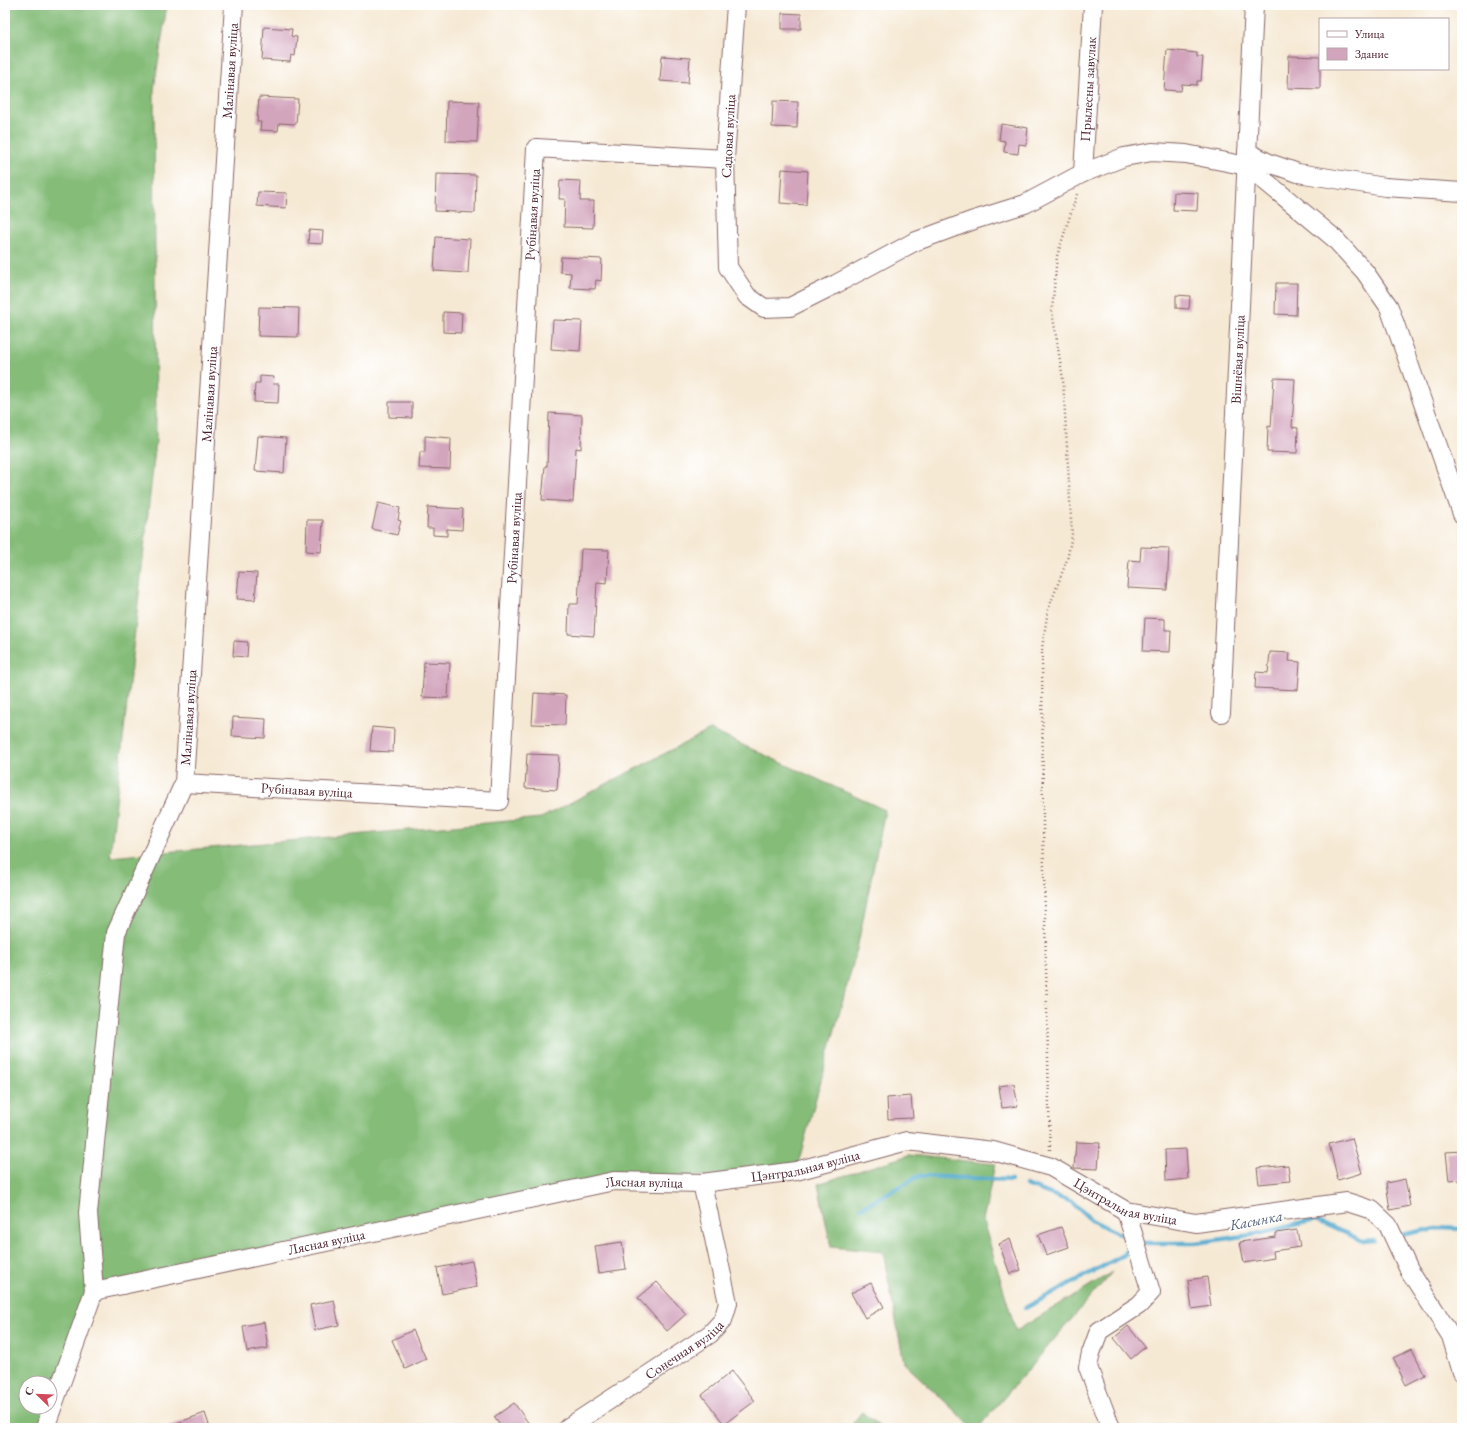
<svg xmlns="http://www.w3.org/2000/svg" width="1467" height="1433" viewBox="0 0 1467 1433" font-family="'EB Garamond',serif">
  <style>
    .forest { fill: #84bc78; stroke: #676e52; fill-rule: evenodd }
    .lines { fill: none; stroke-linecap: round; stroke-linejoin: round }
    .stream { stroke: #52aacf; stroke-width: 4.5 }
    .building { fill: #d3a5bd }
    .minor-casing { stroke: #866666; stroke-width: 20 }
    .path { stroke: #866666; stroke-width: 2.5; stroke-dasharray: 1 3; stroke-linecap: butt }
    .minor { stroke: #fff; stroke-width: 18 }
    .labels { text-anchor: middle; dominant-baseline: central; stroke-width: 3.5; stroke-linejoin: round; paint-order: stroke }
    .street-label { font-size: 14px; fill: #4a1f2b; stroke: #fff }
    .water-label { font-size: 15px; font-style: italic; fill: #4e5e75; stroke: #fff }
  </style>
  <rect width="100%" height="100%" fill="#fff"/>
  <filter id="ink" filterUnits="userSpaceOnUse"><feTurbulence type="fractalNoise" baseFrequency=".025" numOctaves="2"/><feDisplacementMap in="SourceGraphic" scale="8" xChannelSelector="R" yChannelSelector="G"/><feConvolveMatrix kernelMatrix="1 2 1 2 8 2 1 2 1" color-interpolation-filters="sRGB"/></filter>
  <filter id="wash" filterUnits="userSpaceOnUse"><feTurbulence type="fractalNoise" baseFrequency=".012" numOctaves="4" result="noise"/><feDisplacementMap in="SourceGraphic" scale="16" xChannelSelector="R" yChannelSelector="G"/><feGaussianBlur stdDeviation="0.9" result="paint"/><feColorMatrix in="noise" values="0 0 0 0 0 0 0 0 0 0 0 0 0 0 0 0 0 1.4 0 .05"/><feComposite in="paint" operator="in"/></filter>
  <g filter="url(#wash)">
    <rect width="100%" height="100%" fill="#f6e9d4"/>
    <path class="forest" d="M 5,5 L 167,5 L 154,89 L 156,440 L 110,857 L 541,818 L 710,730 L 885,810 L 857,949 L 796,1171 L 613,1181 L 94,1291 L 45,1428 L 5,1428 ZM 26,1383 L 50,1383 L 50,1407 L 26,1407 Z
      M 909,1155 L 995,1164 L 983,1221 L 1016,1331 L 1112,1272 L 978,1428 L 973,1428 L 904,1363 L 883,1252 L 831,1247 L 818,1184 Z
      M 862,1412 L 881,1428 L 849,1428 Z"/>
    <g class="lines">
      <path class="stream" d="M 1026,1185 L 1072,1202 L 1091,1220 L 1130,1239
        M 861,1208 L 919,1176 L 1011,1180
        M 1401,1235 L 1436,1228 L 1462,1229
        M 1140,1243 L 1195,1243 L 1257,1234 L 1315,1220 L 1363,1241 L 1374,1240
        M 1025,1308 L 1124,1255 L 1132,1244"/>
    </g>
    <g id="blocks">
      <path class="building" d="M 782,13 L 801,14 L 801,29 L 782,29 Z
        M 264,27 L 292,29 L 291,36 L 297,37 L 295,56 L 291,55 L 290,62 L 262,60 Z
        M 1167,50 L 1197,53 L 1197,57 L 1203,57 L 1201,81 L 1197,81 L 1197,85 L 1182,84 L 1181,91 L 1164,90 Z
        M 662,56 L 690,58 L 688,83 L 660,81 Z
        M 1289,56 L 1320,57 L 1320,89 L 1288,88 Z
        M 259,97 L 298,99 L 296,124 L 279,123 L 278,131 L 260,130 L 261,122 L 257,122 Z
        M 447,101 L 479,102 L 477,142 L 446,141 Z
        M 773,101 L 798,102 L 797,128 L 772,127 Z
        M 1001,124 L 1028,128 L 1026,145 L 1019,144 L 1018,154 L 1004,152 L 1005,141 L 999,140 Z
        M 782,169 L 808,171 L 806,205 L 780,203 Z
        M 436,174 L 476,175 L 475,213 L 435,211 Z
        M 560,180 L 581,181 L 580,201 L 594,201 L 593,228 L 564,227 L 565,199 L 559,199 Z
        M 258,192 L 287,193 L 286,208 L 257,206 Z
        M 1174,192 L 1198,193 L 1197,211 L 1173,210 Z
        M 309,230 L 323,231 L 322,244 L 308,243 Z
        M 436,237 L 470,239 L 468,273 L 434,271 Z
        M 561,257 L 602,259 L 601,281 L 596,280 L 595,289 L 570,288 L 571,273 L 560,272 Z
        M 1276,283 L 1297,283 L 1296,315 L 1275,314 Z
        M 1176,295 L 1190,296 L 1189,309 L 1176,308 Z
        M 259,307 L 299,308 L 298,337 L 258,336 Z
        M 443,312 L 462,313 L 461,333 L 443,332 Z
        M 553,320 L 582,321 L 580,351 L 551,349 Z
        M 260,376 L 274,377 L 273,384 L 279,384 L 278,403 L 254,402 L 255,383 L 260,383 Z
        M 1274,378 L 1295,379 L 1292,427 L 1298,428 L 1297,453 L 1267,452 L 1268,426 L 1271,427 Z
        M 389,402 L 412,402 L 412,418 L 389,417 Z
        M 549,413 L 582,415 L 581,449 L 576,448 L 573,502 L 542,500 L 545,466 L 547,466 Z
        M 258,436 L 286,438 L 284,473 L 255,471 Z
        M 425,436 L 451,438 L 450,469 L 419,468 L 420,452 L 425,452 Z
        M 378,503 L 400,508 L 398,520 L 401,521 L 397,535 L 372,529 Z
        M 428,507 L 463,509 L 462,530 L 447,529 L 447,536 L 433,535 L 433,528 L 427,528 Z
        M 307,520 L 323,520 L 321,552 L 306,551 Z
        M 1141,547 L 1169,548 L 1167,590 L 1127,588 L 1129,560 L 1140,561 Z
        M 581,549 L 609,550 L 607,583 L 597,582 L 594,636 L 568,634 L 569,604 L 578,604 Z
        M 239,572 L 257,573 L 255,600 L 237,599 Z
        M 1145,618 L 1165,619 L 1165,630 L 1171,630 L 1170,652 L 1143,651 Z
        M 234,641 L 248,642 L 247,657 L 233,656 Z
        M 1270,652 L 1290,653 L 1289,661 L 1300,662 L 1298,690 L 1255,688 L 1256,672 L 1268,673 Z
        M 424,662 L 450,663 L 448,698 L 422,697 Z
        M 534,693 L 566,695 L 565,725 L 532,724 Z
        M 233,717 L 266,719 L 265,738 L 232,736 Z
        M 372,727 L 394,729 L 393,752 L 370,751 Z
        M 527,754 L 559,755 L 557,790 L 525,788 Z
        M 1014,1084 L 1018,1106 L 1002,1108 L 999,1086 Z
        M 911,1096 L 913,1118 L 888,1119 L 887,1098 Z
        M 1352,1138 L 1362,1173 L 1338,1180 L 1329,1144 Z
        M 1076,1142 L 1100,1143 L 1098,1169 L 1074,1168 Z
        M 1186,1149 L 1188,1179 L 1166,1181 L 1165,1150 Z
        M 1462,1151 L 1462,1180 L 1449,1181 L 1446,1152 Z
        M 1288,1165 L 1290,1181 L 1259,1184 L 1257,1168 Z
        M 1405,1179 L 1410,1206 L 1390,1210 L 1386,1183 Z
        M 1061,1227 L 1069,1247 L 1046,1255 L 1038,1235 Z
        M 1297,1230 L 1300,1247 L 1273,1251 L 1274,1258 L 1244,1263 L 1240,1242 L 1276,1237 L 1276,1233 Z
        M 1010,1239 L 1021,1270 L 1010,1274 L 999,1244 Z
        M 622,1242 L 626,1269 L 599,1273 L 595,1246 Z
        M 472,1261 L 477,1287 L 442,1294 L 437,1268 Z
        M 1207,1277 L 1211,1306 L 1192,1309 L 1188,1280 Z
        M 657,1282 L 686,1314 L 667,1331 L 638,1298 Z
        M 871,1283 L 884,1307 L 865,1318 L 851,1293 Z
        M 334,1300 L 339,1325 L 315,1330 L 310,1305 Z
        M 264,1322 L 268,1348 L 247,1352 L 243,1326 Z
        M 1128,1326 L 1145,1347 L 1131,1359 L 1114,1338 Z
        M 413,1330 L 426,1359 L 405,1369 L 392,1340 Z
        M 1412,1349 L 1425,1375 L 1406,1385 L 1393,1358 Z
        M 732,1371 L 755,1401 L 724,1424 L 702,1395 Z
        M 514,1403 L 532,1428 L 502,1428 L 494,1417 Z
        M 205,1413 L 210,1428 L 168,1428 L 168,1426 Z"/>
    </g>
  </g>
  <g filter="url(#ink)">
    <use href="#blocks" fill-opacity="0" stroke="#866666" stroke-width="1"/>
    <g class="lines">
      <defs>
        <g id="minor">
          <path d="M 736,5 L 725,159 L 728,267 L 747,296 L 764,308 L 790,307 L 836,284 L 914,242 L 974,220 L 1025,204 L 1083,173 L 1124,157 L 1152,152 L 1186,154 L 1247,166 L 1334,238 L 1365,272 L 1389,307 L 1462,514"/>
          <path d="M 1247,152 L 1269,163 L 1298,173 L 1385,187 L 1462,192"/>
          <path id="s1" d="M 1083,173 L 1093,5"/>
          <path id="s2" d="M 1221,713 L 1254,5"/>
          <path id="s3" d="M 184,783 L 499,801 L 536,148 L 725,159"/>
          <path id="s4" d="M 94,1291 L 88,1213 L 116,933 L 184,783 L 234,5"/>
          <path id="s5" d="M 45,1428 L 94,1291 L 614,1181 L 702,1183 L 796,1171 L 907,1141 L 993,1151 L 1051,1167 L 1126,1211 L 1196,1223 L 1347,1202 L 1372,1210 L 1388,1225 L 1409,1270 L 1451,1336 L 1462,1372"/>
          <path id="s6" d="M 567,1428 L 710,1334 L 723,1320 L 728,1303 L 702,1183"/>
          <path d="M 1111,1428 L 1088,1367 L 1091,1353 L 1099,1331 L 1139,1305 L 1151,1292 L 1126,1211"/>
        </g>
      </defs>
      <use href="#minor" class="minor-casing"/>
      <path class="path" d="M 1050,1150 L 1043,825 L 1042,648 L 1048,610 L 1067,560 L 1072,535 L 1063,379 L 1052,311 L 1057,256 L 1077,194"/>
      <use href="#minor" class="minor"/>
    </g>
  </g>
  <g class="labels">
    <g class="street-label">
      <text stroke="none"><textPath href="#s4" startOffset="1238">Малінавая вуліца</textPath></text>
      <text stroke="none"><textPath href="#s1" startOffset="84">Прылесны завулак</textPath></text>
      <text transform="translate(728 136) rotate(-87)">Садовая вуліца</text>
      <text stroke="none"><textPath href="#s3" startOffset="903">Рубінавая вуліца</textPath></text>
      <text stroke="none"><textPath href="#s2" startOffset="354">Вішнёвая вуліца</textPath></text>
      <text stroke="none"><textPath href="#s4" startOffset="914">Малінавая вуліца</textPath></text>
      <text stroke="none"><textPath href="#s3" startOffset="579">Рубінавая вуліца</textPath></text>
      <text stroke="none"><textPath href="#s4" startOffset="590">Малінавая вуліца</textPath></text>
      <text stroke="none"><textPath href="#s3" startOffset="123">Рубінавая вуліца</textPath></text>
      <text stroke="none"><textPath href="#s5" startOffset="870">Цэнтральная вуліца</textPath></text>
      <text stroke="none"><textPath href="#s5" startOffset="707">Лясная вуліца</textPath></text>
      <text stroke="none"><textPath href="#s5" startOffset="1205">Цэнтральная вуліца</textPath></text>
      <text stroke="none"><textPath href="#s5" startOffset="383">Лясная вуліца</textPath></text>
      <text stroke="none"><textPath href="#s6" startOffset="141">Сонечная вуліца</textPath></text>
    </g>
    <g class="water-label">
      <text transform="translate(1256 1220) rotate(-11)">Касынка</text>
    </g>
  </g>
  <rect width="1467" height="1433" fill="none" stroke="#fff" stroke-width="20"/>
  <rect x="1319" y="18" width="130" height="52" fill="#ffffff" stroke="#b7a5aa"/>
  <rect x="1327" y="31" width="20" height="6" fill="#ffffff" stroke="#b7a5aa"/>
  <text x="1355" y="38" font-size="12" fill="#4a1f2b">Улица</text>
  <rect x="1327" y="48" width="20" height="12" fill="#d3a5bd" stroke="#b7a5aa"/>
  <text x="1355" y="58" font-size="12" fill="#4a1f2b">Здание</text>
  <g transform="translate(38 1395) rotate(293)"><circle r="19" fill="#ffffff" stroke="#b7a5aa"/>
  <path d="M0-3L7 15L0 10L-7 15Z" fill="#d1495b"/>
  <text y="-6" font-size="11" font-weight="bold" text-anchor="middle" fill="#4a1f2b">С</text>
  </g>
</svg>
